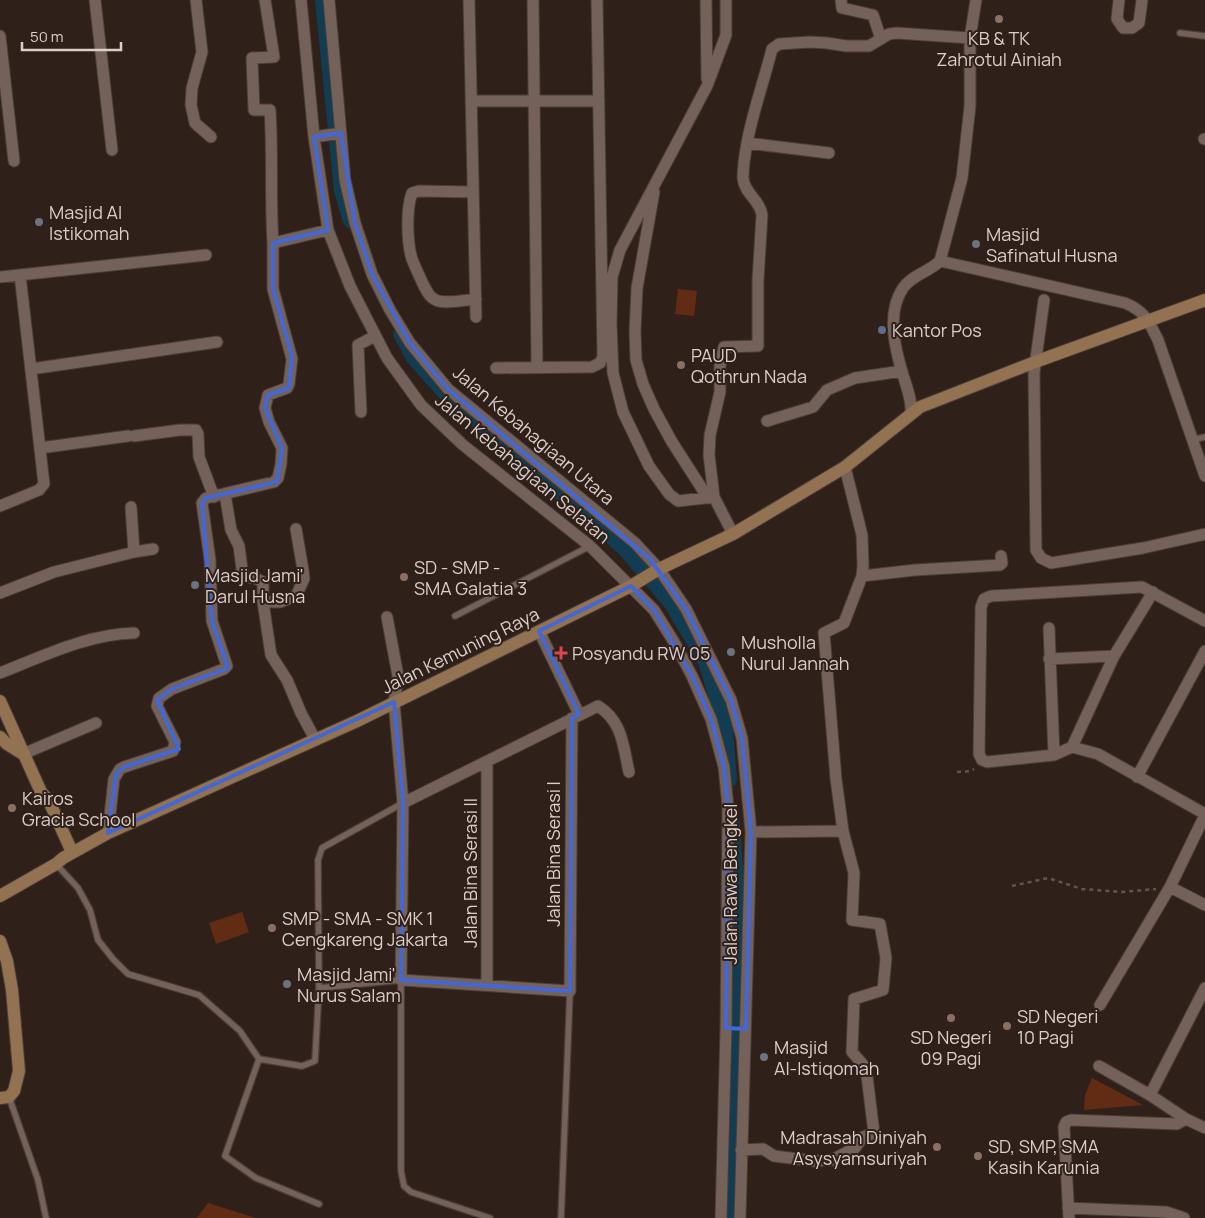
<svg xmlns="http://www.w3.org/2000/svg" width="1205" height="1218" viewBox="0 0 1205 1218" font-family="Manrope,sans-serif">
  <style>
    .green { fill: #622c14 }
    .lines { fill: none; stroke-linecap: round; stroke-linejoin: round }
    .canal { stroke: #113c52; stroke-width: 14 }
    .lane-casing { stroke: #4a3d38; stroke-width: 8 }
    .street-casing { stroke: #4a3d38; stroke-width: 13 }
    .secondary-casing { stroke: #4a3d38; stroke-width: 14 }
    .path { stroke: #645550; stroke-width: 2.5; stroke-dasharray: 4 4; stroke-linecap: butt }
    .lane { stroke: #746159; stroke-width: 5.5 }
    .street { stroke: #746159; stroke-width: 11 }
    .secondary { stroke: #927250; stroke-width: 12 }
    .marked { fill: none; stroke: #4368d5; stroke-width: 4; stroke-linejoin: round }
    .education-dot { fill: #8d6e63; stroke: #30201a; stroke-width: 2 }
    .worship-dot { fill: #6b7280; stroke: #30201a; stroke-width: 2 }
    .service-dot { fill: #5c6f8a; stroke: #30201a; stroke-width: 2 }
    .health-dot { fill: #e0444e; stroke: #30201a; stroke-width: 2 }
    .labels { text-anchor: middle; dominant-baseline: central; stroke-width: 4; stroke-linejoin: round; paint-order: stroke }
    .poi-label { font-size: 18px; fill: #dacfcb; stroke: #30201a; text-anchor: start }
    .street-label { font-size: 18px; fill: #dacfcb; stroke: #30201a }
  </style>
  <rect width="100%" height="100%" fill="#30201a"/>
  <path class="green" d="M 678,289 L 697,291 L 694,316 L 675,314 Z
    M 242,912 L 249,932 L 216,944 L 209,923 Z
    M 1092,1078 L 1143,1105 L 1084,1110 L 1085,1095 Z
    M 208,1203 L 256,1218 L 197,1218 Z"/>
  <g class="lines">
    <path class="canal" d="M 322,0 L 341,191 L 350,221
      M 400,334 L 413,358 L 445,394 L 624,549 L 671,604 L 705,662 L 726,729 L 730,780
      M 730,1218 L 737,882 L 732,814"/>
    <defs>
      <path id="lane" d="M 1180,33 L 1205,36
        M 1193,440 L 1205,437
        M 455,616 L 590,546
        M 56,864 L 78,888 L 90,910 L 98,940 L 113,959 L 128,974 L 199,995 L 240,1031 L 259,1059 L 225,1156 L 256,1178 L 319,1204
        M 319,988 L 401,980 L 401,1171 L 404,1186 L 411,1192 L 490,1218
        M 259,1059 L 302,1066 L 315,1061 L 319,988 L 318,860 L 322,848 L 403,803
        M 9,1097 L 38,1180 L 46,1218
        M 561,1218 L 570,991"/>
      <path id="street" d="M 95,0 L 112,150
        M 196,0 L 202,52 L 192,88 L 191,105 L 195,123 L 211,137
        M 265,0 L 274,57 L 252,58 L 254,110 L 270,110 C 273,155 270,198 273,243
        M 301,0 L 314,137 L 328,230 L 350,286 L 387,358 L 421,405 L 463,445 L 590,546 L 654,610 L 674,642 L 692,676 L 711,719 L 724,767 L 728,807 L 726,1028 L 721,1218
        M 329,0 L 345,180 L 355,223 L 372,274 L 390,310 L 410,343 L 448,389 L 635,543 L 659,569 L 686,609 L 731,700 L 742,738 L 751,832 L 740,1218
        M 469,0 L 476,317
        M 533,0 L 537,367
        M 706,0 L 707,79
        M 841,0 L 842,8 L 873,15 L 881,39
        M 1119,0 L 1117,19 L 1123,28 L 1132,28 L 1139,23 L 1142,0
        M 0,36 L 14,161
        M 471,101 L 599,101
        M 314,137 L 341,133
        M 1204,139 L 1205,139
        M 747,143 L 829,153
        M 473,192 L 419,191 L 412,193 C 406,209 407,243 412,259 C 415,267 419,275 423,284 C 426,289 428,296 434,299 C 442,305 466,300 476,299
        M 654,192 L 637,288 L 635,331 L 636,360 L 643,384 L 654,409 L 672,442 L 708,498
        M 940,261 L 1125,303 C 1145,311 1149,322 1158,340 L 1205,476
        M 0,277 L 206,255
        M 1044,300 L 1034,373 L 1036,550 L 1041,558 L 1051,563 L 1143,548 L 1205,534
        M 496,368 L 592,367 L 600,363 L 603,357 L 597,0
        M 31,369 L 217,342
        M 361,412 L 358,345 L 375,336
        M 911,413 C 912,400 907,388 903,375 C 895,349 886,313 903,288 C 912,275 929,272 940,261 L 962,178 L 970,106 L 970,38 L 976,0
        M 767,421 L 813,407 L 827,390 L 855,378 L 902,371
        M 134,436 L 180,430 L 196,430 L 198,434 L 199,457 L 214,497
        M 40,448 L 128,436
        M 225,494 L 231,530 L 239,546 L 243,577 L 255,578 L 263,582 L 263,602 L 271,655 L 287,680 L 301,713 L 315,739
        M 714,497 L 678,501 L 669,494 L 649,466 L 623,412 L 613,373 L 611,324 L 612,277 L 620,250 L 707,86 L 726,35 L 726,0
        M 0,506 L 39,490 L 44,484 L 20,275
        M 131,507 L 134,552
        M 733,534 L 714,497 L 709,455 L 710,435 L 720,392 L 720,366 L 724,347 L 758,346 L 758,280 L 762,215 C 760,200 744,193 743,178 C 743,166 745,154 747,143 C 753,111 764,81 772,49 L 779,44 L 810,42 L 827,43 L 846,46 L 869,46 L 889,34 L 897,33 L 970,38
        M 862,576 L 915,570 L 1000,565 L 1002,563 L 1001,556
        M 0,593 L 54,572 L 134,552 L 153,549
        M 263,602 L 280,602 L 296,596 L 304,579 L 303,570 L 296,529
        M 387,617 L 398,676 L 394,702 L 403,803 L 401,980 L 570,991 L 572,718
        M 1205,621 L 1142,587 L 991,596 L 984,599 L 981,607 L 979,754 L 982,760 L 987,762 L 1054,755 L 1072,747 L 1098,754 L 1205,814
        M 1049,628 L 1054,755
        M 539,631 L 579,714
        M 1049,659 L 1114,656
        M 0,673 C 43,656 88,634 134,633
        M 1072,747 L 1114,656 L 1153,592
        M 23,754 L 96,723
        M 487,761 L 487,985
        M 1137,777 L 1205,651
        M 403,803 L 598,706 C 623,722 623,746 629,772
        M 751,832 L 843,831 L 836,779 L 824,633 L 844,623 L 862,576 L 863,566 L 862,535 L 845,467
        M 108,833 L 114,779 L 120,769 L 124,767 L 173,751 L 175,742 L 157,706 L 159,698 L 172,689 L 224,669 L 227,666 L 212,621 L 210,560 L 202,503 L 206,498 L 274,482 L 278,478 L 281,464 L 282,448 L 269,422 L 265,408 L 268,395 L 287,388 L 289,384 L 292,359 L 273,289 L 273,243 L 328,230
        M 1170,887 L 1205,905
        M 1100,1005 L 1170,887 L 1205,815
        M 1099,1066 L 1150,1095 L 1186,1119 L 1205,1128
        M 1150,1095 L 1205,988
        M 741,1150 L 763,1149 L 774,1156 L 814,1161 L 832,1160 L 855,1148 L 863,1137 L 874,1133 L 866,1068 L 852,1052 L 854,999 L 883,990 L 886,958 L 880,924 L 852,920 L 854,873 L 843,831
        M 1068,1208 L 1166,1212 L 1184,1218
        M 1069,1218 L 1064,1127 L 1066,1122 L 1071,1120 L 1177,1124 L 1186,1119"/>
      <path id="secondary" d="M 0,701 L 41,792 L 49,801 L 72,852
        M 0,737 L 7,744 L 23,754
        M 0,896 L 56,864 L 63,858 L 108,833 L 357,721 L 631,586 L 659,569 L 733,534 L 845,467 L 920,407 L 1035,362 L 1205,300
        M 0,941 L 7,961 L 12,990 L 19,1071 L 14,1091 L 9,1097 L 0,1098"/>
    </defs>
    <use href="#lane" class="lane-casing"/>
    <use href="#street" class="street-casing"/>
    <use href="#secondary" class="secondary-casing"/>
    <path class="path" d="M 957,772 L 971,771 L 974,769
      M 1012,886 L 1048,878 L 1082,889 L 1122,892 L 1156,889"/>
    <use href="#lane" class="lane"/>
    <use href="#street" class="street"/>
    <use href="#secondary" class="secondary"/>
  </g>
  <path class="marked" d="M 341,133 L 355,223 L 372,274 L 410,343 L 448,389 L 650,559 L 686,609 L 731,700 L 742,738 L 751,832 L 746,1029 L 726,1028 L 728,807 L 724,767 L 711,719 L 692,676 L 654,610 L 631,586 L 539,631 L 579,714 L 572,718 L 570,991 L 401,980 L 403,803 L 394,702 L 108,833 L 116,774 L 124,767 L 179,749 L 157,700 L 172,689 L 228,668 L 212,621 L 202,503 L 206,498 L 277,482 L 282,448 L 265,408 L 268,395 L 289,388 L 292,356 L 273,289 L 273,243 L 328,230 L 314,137 Z"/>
  <g class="education-dot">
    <circle cx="999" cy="19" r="5"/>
    <circle cx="681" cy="365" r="5"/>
    <circle cx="404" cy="577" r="5"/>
    <circle cx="12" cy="808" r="5"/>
    <circle cx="272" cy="928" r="5"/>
    <circle cx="951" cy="1018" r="5"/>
    <circle cx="1007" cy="1026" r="5"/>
    <circle cx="937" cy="1147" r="5"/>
    <circle cx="978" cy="1156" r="5"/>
  </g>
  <g class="worship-dot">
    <circle cx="39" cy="222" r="5"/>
    <circle cx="976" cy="244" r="5"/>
    <circle cx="195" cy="585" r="5"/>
    <circle cx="731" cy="652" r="5"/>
    <circle cx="287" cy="984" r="5"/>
    <circle cx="764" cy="1057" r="5"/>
  </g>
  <circle class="service-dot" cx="882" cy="330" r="5"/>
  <path class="health-dot" d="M558.5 645.5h5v5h5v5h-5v5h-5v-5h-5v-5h5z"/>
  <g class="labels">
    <g class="poi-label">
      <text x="999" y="38" text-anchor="middle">KB &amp; TK<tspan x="999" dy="21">Zahrotul Ainiah</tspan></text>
      <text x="49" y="212">Masjid Al<tspan x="49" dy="21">Istikomah</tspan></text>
      <text x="986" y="234">Masjid<tspan x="986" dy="21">Safinatul Husna</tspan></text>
      <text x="892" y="330">Kantor Pos</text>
      <text x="691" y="355">PAUD<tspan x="691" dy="21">Qothrun Nada</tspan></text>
      <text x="414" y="567">SD - SMP -<tspan x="414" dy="21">SMA Galatia 3</tspan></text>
      <text x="205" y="575">Masjid Jami'<tspan x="205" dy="21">Darul Husna</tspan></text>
      <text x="741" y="642">Musholla<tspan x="741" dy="21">Nurul Jannah</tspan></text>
      <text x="572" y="653">Posyandu RW 05</text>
      <text x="22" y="798">Kairos<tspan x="22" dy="21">Gracia School</tspan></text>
      <text x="282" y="918">SMP - SMA - SMK 1<tspan x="282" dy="21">Cengkareng Jakarta</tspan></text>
      <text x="297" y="974">Masjid Jami'<tspan x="297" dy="21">Nurus Salam</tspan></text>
      <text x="1017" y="1016">SD Negeri<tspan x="1017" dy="21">10 Pagi</tspan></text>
      <text x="951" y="1037" text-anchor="middle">SD Negeri<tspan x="951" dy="21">09 Pagi</tspan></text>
      <text x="774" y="1047">Masjid<tspan x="774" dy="21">Al-Istiqomah</tspan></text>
      <text x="927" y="1137" text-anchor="end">Madrasah Diniyah<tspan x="927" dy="21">Asysyamsuriyah</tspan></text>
      <text x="988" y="1146">SD, SMP, SMA<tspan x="988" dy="21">Kasih Karunia</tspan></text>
    </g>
    <g class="street-label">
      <text transform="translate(534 435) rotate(40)">Jalan Kebahagiaan Utara</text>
      <text transform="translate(523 468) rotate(40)">Jalan Kebahagiaan Selatan</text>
      <text transform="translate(460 650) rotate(-26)">Jalan Kemuning Raya</text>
      <text transform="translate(553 854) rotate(-90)">Jalan Bina Serasi I</text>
      <text transform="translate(470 873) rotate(-90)">Jalan Bina Serasi II</text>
      <text transform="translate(730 884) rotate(-90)">Jalan Rawa Bengkel</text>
    </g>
  </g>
  <path d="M22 42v8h99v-8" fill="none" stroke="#dacfcb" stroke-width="2.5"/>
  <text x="30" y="42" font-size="15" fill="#dacfcb" stroke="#30201a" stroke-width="4" paint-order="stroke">50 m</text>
</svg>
